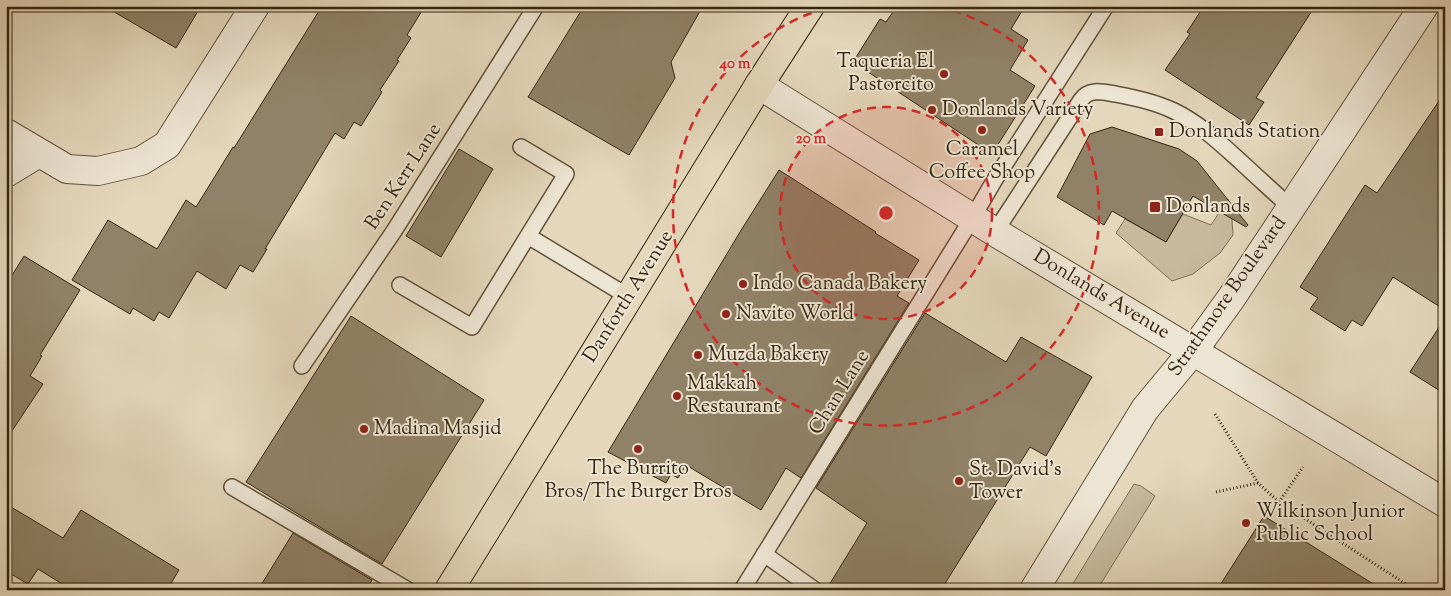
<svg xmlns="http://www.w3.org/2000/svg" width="1451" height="596" viewBox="0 0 1451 596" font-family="'Sorts Mill Goudy',serif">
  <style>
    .green { fill: #c6b99e; stroke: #7d6f56 }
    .building { fill: #908268; stroke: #34250f }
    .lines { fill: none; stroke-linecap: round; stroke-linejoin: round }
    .service-casing { stroke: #60523a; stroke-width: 18 }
    .minor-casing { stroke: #60523a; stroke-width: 30 }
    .tertiary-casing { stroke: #60523a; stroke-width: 30 }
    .primary-casing { stroke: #34250f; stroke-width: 30 }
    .path { stroke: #34250f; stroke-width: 3; stroke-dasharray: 1 2.5; stroke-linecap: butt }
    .service { stroke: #ede5d3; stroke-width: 15 }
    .minor { stroke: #ede5d3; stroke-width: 28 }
    .tertiary { stroke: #ede5d3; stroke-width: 28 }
    .primary { stroke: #e4d7bb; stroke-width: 28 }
    .ring { fill: none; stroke: #d62828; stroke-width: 2.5; stroke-dasharray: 9 6 }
    .poi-dot { fill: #8f2418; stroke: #ede5d3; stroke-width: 2 }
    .labels { text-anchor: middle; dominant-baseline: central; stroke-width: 4; stroke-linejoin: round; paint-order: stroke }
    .poi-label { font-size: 20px; fill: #34250f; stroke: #ede5d3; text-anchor: start }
    .street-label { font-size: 20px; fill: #34250f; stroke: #ede5d3 }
    .centre { fill: #d62828; stroke: #ede5d3; stroke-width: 2.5 }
    .ring-label { font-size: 15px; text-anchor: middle; font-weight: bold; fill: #d62828; stroke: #ede5d3; stroke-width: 4; stroke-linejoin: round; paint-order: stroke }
  </style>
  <rect width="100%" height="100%" fill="#e4d7bb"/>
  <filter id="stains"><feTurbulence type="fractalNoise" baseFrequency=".004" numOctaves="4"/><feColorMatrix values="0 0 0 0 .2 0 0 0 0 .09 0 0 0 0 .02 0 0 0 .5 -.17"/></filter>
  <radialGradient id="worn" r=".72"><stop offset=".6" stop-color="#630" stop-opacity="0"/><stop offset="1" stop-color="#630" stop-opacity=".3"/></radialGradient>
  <path class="green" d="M 1228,199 L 1231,206 L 1233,235 L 1220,253 L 1193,274 L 1172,281 L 1116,233 L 1125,219 L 1166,242 L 1183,214 L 1211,225 Z
    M 1134,484 L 1141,486 L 1155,496 L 1097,590 L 1069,590 Z"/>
  <path class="building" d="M 104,6 L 201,6 L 176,48 Z
    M 322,6 L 425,6 L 407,35 L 411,38 L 397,60 L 399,61 L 380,90 L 382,92 L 361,126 L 354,122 L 344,139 L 335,133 L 265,249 L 267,249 L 253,272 L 240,265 L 226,289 L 197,271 L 169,318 L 159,312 L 154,321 L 133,308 L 130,314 L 72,280 L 108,220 L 157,249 L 186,200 L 196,207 L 233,147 L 234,148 Z
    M 584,6 L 703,6 L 671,62 L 675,78 L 629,155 L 528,97 Z
    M 897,6 L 1025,6 L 1011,29 L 1028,40 L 1010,70 L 1035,86 L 992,154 L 853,62 L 880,19 L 886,22 Z
    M 1204,6 L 1315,6 L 1256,98 L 1264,102 L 1249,125 L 1165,70 L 1190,34 L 1187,32 Z
    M 1445,92 L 1445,310 L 1393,277 L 1362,326 L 1352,320 L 1345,331 L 1310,309 L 1318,298 L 1300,287 L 1365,185 L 1377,193 Z
    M 1112,127 L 1179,149 L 1197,161 L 1248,225 L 1246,227 L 1193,196 L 1166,242 L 1112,211 L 1104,225 L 1057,197 L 1090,134 Z
    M 459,149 L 493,169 L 441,257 L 406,236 Z
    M 779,170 L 876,232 L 875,233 L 919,260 L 897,296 L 909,303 L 801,478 L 786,468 L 761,510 L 686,465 L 678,478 L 671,474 L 666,483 L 608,452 L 740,232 Z
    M 24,256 L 80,290 L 40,355 L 42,356 L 30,376 L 43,384 L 6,440 L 6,285 Z
    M 925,313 L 1006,362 L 1021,337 L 1092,377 L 1046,456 L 1030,447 L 941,590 L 826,590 L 867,523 L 816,488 Z
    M 351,316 L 484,400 L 382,564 L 303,517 L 246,482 Z
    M 1445,318 L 1445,394 L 1410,372 Z
    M 6,504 L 63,538 L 81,510 L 179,570 L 167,590 L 72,590 L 38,569 L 28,584 L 6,571 Z
    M 1264,516 L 1383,590 L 1217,590 Z
    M 293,533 L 372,580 L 366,590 L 258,590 Z"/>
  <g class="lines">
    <defs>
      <path id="service" d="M 995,232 L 1081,100 C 1089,88 1103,92 1115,94 C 1136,98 1155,102 1174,111 C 1199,123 1220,143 1240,161 C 1257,177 1274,192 1291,208
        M 528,236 L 629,297
        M 400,285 L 472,327 L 566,174 L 521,147
        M 302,366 L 394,231 L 536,6
        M 232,487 L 408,590
        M 764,554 L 815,590
        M 742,590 L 973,217 L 994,181 L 1106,6"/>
      <path id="minor" d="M 6,133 L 67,169 L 98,171 L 141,161 L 167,145 L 255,6
        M 6,173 L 39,153
        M 1034,590 L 1145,409 L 1193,351 L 1232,297 L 1424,6"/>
      <path id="tertiary" d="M 759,85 L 995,232 L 1445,503"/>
      <path id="primary" d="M 449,590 L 759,85 L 810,6"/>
    </defs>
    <use href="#service" class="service-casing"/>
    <use href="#minor" class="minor-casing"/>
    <use href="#tertiary" class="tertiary-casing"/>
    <use href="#primary" class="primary-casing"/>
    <path class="path" d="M 1215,414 L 1258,483
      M 1216,492 L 1258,483 L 1279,502 L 1415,590
      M 1279,502 L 1303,467
      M 1442,590 L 1445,585"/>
    <use href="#service" class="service"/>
    <use href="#minor" class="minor"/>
    <use href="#tertiary" class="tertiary"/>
    <use href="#primary" class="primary"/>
  </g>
  <circle cx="886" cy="213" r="106" fill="#d62828" fill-opacity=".12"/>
  <g class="ring">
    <circle cx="886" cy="213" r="106"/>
    <path d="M938 6A213 213 0 1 1 834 6"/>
  </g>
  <g class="poi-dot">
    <circle cx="944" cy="74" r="5"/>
    <circle cx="932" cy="110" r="5"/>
    <circle cx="982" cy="130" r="5"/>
    <rect x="1154" y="127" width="10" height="10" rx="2.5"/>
    <rect x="1149" y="201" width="12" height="12" rx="2.5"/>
    <circle cx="743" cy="284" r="5"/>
    <circle cx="726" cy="314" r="5"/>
    <circle cx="698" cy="355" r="5"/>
    <circle cx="677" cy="396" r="5"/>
    <circle cx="364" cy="429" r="5"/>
    <circle cx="638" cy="449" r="5"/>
    <circle cx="959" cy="481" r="5"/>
    <circle cx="1246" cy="523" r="5"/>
  </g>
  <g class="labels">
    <g class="poi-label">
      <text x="934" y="62" text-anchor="end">Taqueria El<tspan x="934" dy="23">Pastorcito</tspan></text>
      <text x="942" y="110">Donlands Variety</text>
      <text x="1169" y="132">Donlands Station</text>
      <text x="982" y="150" text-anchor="middle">Caramel<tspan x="982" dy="23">Coffee Shop</tspan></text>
      <text x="1166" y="207">Donlands</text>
      <text x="753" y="284">Indo Canada Bakery</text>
      <text x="736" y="314">Navito World</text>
      <text x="708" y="355">Muzda Bakery</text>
      <text x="687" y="384">Makkah<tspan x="687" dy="23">Restaurant</tspan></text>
      <text x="374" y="429">Madina Masjid</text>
      <text x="638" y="469" text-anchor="middle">The Burrito<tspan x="638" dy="23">Bros/The Burger Bros</tspan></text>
      <text x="969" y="470">St. David's<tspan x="969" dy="23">Tower</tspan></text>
      <text x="1256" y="512">Wilkinson Junior<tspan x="1256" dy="23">Public School</tspan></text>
    </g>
    <g class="street-label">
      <text transform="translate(404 177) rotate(-57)">Ben Kerr Lane</text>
      <text transform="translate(1101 295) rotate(31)">Donlands Avenue</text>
      <text transform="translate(629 297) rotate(-58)">Danforth Avenue</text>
      <text transform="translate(1228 297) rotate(-55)">Strathmore Boulevard</text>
      <text transform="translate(840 393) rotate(-58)">Chan Lane</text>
    </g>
  </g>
  <circle cx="886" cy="213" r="8" class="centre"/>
  <g class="ring-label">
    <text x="735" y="68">40 m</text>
    <text x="811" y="143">20 m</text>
  </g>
  <rect width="1451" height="596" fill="none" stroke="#e4d7bb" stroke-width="25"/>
  <rect x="8" y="8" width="1436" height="581" fill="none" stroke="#34250f" stroke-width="2.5"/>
  <rect x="12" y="12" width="1426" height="571" fill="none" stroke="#34250f"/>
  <rect width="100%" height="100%" filter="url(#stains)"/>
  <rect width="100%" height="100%" fill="url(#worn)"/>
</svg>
